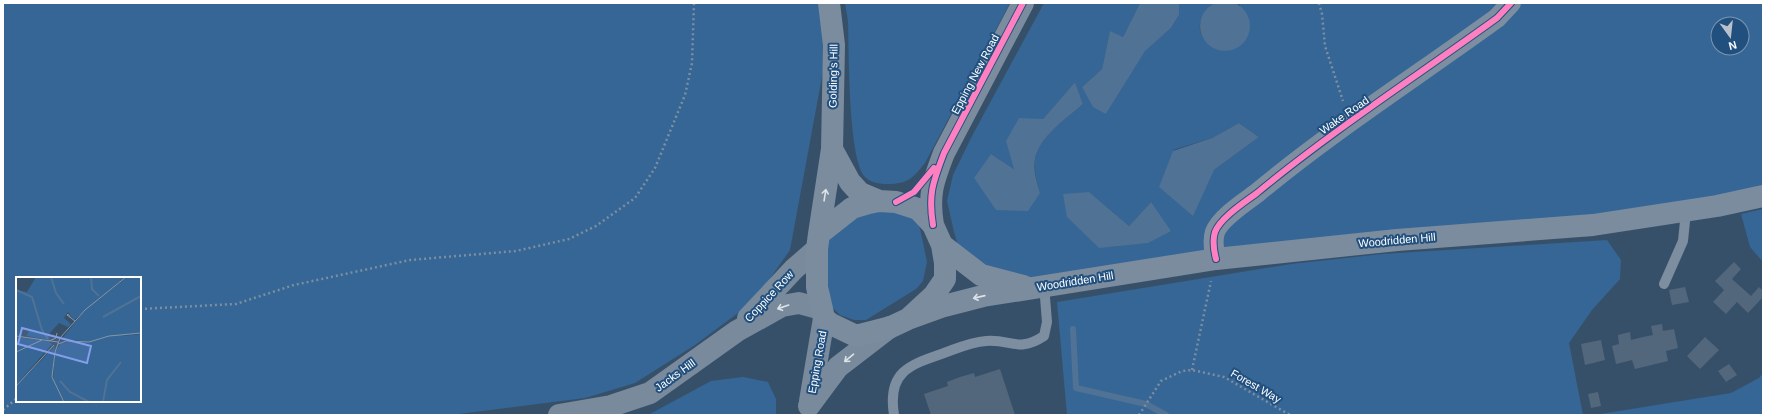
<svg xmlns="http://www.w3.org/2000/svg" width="1766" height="418" viewBox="0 0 1766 418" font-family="Arial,sans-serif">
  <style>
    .green { fill: #356696; fill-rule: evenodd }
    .water { fill: #507294 }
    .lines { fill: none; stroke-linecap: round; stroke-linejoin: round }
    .stream { stroke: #507294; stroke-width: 6 }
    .building { fill: #52677b }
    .path { stroke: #7c8ea0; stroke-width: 2.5; stroke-dasharray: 2 3; stroke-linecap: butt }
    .service { stroke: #7c8ea0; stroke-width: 10 }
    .minor { stroke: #7c8ea0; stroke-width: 20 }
    .secondary { stroke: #788a9b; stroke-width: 22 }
    .primary { stroke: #7b8c9e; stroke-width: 22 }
    .cycleway-casing { stroke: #21507f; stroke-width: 8 }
    .cycleway { stroke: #ff80c0; stroke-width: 6 }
    .oneway { stroke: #dee2e7 }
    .oneway2 { stroke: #dde2e6 }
    .labels { text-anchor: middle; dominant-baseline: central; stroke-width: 4; stroke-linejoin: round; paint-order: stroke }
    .street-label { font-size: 11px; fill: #fff; stroke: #21507f }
    .inset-river { fill: none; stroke: #507294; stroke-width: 2 }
    .inset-road { fill: none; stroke: #8796a5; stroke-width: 1 }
    .view { fill: #839eea; fill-opacity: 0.15; stroke: #839eea; stroke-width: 2 }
    .inset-edge { fill: none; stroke: #fff; stroke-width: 2 }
  </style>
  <rect width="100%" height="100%" fill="#375069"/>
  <path class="green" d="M 3,3 L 819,3 L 826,55 L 790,250 L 754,301 L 695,345 L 635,383 L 585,398 L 450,415 L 3,415 ZM 17,278 L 140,278 L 140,401 L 17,401 Z
    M 845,3 L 1010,3 L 925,163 C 913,178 908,184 888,184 C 880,184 871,183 865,177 C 848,159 849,50 848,21 Z
    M 1044,3 L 1140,3 L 1123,37 L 1110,32 L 1102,69 L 1082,87 L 1106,114 L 1145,50 L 1171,28 L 1179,15 L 1179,3 L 1216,3 C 1211,5 1209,8 1205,13 C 1190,32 1210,51 1229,51 L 1240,5 L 1235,3 L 1763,3 L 1763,188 L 1650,210 L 1060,279 L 1018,278 L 997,274 L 960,252 L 954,232 L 947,201 L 953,175 L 972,136 ZM 1718,24 L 1742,24 L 1742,48 L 1718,48 ZM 1075,82 L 1083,104 C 1067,118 1038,137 1035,160 C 1034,170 1037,183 1040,193 L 991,154 L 1014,169 L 1043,119 ZM 1239,123 L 1259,137 L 1214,170 L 1173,150 L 1212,138 ZM 1089,192 L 1129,226 L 1151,202 L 1148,243 Z
    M 897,206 L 918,219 L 927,262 L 923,281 L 916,289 L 866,320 L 854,320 L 840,315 L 831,306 L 823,249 L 844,218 Z
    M 1763,209 L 1763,262 L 1750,247 L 1741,214 Z
    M 1607,240 L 1621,260 L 1620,279 L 1592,310 L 1569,343 L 1583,415 L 1067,415 L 1057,302 L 1291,264 L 1382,254 Z
    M 1763,373 L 1763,415 L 1594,415 L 1731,393 L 1759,378 Z
    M 743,377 L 768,382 L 776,399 L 776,415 L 648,415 L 711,381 Z"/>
  <path class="water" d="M1200 26a25 25 0 1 1 50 0a25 25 0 1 1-50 0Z
    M 1140,3 L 1179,3 L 1179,15 L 1171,28 L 1145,51 L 1106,114 L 1093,107 L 1082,87 L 1102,69 L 1110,31 L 1123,37 Z
    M 1075,82 L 1083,104 C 1067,118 1039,137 1035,159 C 1033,170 1037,183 1040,193 L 1028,211 L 996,210 L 974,178 L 991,154 L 1014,169 L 1006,141 L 1019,118 L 1043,119 Z
    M 1239,123 L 1259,137 L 1214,170 L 1193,216 L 1159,187 L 1173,151 L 1212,138 Z
    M 1089,192 L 1129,226 L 1151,202 L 1171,231 L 1148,243 L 1099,248 L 1067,217 L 1063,194 Z"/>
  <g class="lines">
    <path class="stream" d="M 1073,329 L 1076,388 L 1146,404 L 1166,415"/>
  </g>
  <path class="building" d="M 1734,262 L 1741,269 L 1732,279 L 1751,296 L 1759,287 L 1763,291 L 1763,297 L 1748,313 L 1737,302 L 1726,314 L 1713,302 L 1724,290 L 1715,281 Z
    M 1685,287 L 1689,302 L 1672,305 L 1669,290 Z
    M 1662,324 L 1663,331 L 1674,329 L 1678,348 L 1666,351 L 1668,361 L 1635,369 L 1632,360 L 1616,364 L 1612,346 L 1619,344 L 1618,335 L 1630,332 L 1631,340 L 1643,337 L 1653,335 L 1651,326 Z
    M 1705,337 L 1719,350 L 1700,369 L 1687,356 Z
    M 1601,340 L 1605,360 L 1585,365 L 1581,344 Z
    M 1729,364 L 1737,375 L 1726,382 L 1718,371 Z
    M 1000,369 L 1015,415 L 931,415 L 924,394 L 948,386 L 947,382 L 960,377 L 974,373 L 975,377 Z
    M 1598,392 L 1601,406 L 1591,408 L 1588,394 Z"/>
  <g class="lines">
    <path class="path" d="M 1319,3 L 1322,14 L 1325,46 L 1343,101
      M 140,309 L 236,304 L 294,285 L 410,260 L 516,251 L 569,239 L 596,226 L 635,198 L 655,168 L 685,95 L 692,63 L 694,3
      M 1192,370 L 1211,281
      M 3,410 L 17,398
      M 1139,415 L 1161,381 L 1182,371 L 1192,370 L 1224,377 L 1290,415"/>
    <path class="service" d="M 1664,284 L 1683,241 L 1686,211
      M 894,415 C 887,372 909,365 944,353 C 958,348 971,342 986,341 C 1012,339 1018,353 1044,336 L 1047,322 L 1044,285"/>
    <path class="minor" d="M 1216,259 C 1214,251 1212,241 1215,232 C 1220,218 1245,202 1257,193 C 1333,130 1417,76 1497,18 L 1511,3"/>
    <path class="secondary" d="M 748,318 L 794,269 L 817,249
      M 810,401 L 824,318
      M 809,406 L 838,367 L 890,327
      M 559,415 L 611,406 L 650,393 L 737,331 L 782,306 L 799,303 L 821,309"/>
    <path class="primary" d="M 832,149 L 850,182 L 860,193 L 879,201
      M 933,225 C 928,194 933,182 944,153 L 1023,3
      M 819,234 L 852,208 L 869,203 L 879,201 L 896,202 L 918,209 L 933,225 L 942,245 L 945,263 L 945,279 L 934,295 L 908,319 L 891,327 L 856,336 L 831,324 L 824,318 L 817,287 L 817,249 L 819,234 L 832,149 L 834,45 L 829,3
      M 942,245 L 981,275 L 1023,286
      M 908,319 L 944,306 L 983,296 L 1216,259 L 1397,240 L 1593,225 L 1717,206 L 1763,196"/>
    <defs>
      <path id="cycleway" d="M 896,202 L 914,192 L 934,168
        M 933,225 C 928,194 933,182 944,153 L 1023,3
        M 1216,259 C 1214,251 1212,241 1215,232 C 1220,218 1245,202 1257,193 C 1333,130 1417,76 1497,18 L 1511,3"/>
    </defs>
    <use href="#cycleway" class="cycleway-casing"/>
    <use href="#cycleway" class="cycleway"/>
  </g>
  <defs><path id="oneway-shaft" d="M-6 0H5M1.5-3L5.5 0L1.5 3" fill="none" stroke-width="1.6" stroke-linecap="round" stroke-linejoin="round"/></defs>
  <g class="oneway">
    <use href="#oneway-shaft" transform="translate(825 195) rotate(-81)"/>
    <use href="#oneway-shaft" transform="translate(979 297) rotate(167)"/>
  </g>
  <g class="oneway2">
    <use href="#oneway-shaft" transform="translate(783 307) rotate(161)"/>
    <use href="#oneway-shaft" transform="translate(849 358) rotate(140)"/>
  </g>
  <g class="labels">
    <g class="street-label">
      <text transform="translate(975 74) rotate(-62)">Epping New Road</text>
      <text transform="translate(833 76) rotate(-89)">Golding's Hill</text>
      <text transform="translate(1344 115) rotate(-35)">Wake Road</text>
      <text transform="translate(1397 240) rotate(-5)">Woodridden Hill</text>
      <text transform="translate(1075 281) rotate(-9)">Woodridden Hill</text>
      <text transform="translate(769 296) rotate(-47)">Coppice Row</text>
      <text transform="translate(817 362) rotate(-80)">Epping Road</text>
      <text transform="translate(675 375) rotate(-36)">Jacks Hill</text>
      <text transform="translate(1256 386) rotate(30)">Forest Way</text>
    </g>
  </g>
  <g transform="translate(16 277)">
    <rect width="125" height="125" fill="#375069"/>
    <path d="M 20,0 L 109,0 L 58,43 L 52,35 L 48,41 L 55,47 L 52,50 L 43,46 L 34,56 L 33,63 L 11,59 L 13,53 L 6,52 L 5,59 L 0,59 L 0,13 L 11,15 ZM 111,0 L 125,0 L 125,56 L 74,64 L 45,63 L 68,34 ZM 125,57 L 125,125 L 49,125 L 37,102 L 39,75 L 45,66 ZM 0,60 L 32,64 L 36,67 L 0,108 ZM 39,69 L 36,100 L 48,125 L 0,125 L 0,109 Z" fill="#356696"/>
    <path class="inset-river" d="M 35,0 L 40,16 L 48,27M 75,0 L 76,12 L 83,19M 0,13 L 16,20 L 26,53 L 32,62M 87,40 L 125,19M 44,104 L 54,115 L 73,125M 87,125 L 91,103 L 105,85"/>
    <path class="inset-road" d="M 55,41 L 52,37 L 51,38 L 59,44M 0,59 L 42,65M 33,64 L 40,61 L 41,56M 42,67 L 50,64 L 73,65 L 93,59 L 125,56M 0,75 L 26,63M 0,109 L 38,68M 48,125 L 36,100 L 39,75 L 44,61 L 69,33 L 110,0"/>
    <path class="view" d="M 6,51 L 75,69 L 71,86 L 2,67 Z"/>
    <rect width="125" height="125" class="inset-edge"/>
  </g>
  <rect width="1766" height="418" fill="none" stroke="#ffffff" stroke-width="8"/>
  <g transform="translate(1730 36) rotate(165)"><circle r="19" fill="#21507f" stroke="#7a96b2"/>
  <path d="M0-3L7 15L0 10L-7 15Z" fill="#b9c2ca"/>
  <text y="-6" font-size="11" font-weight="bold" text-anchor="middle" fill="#ffffff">N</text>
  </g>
</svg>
